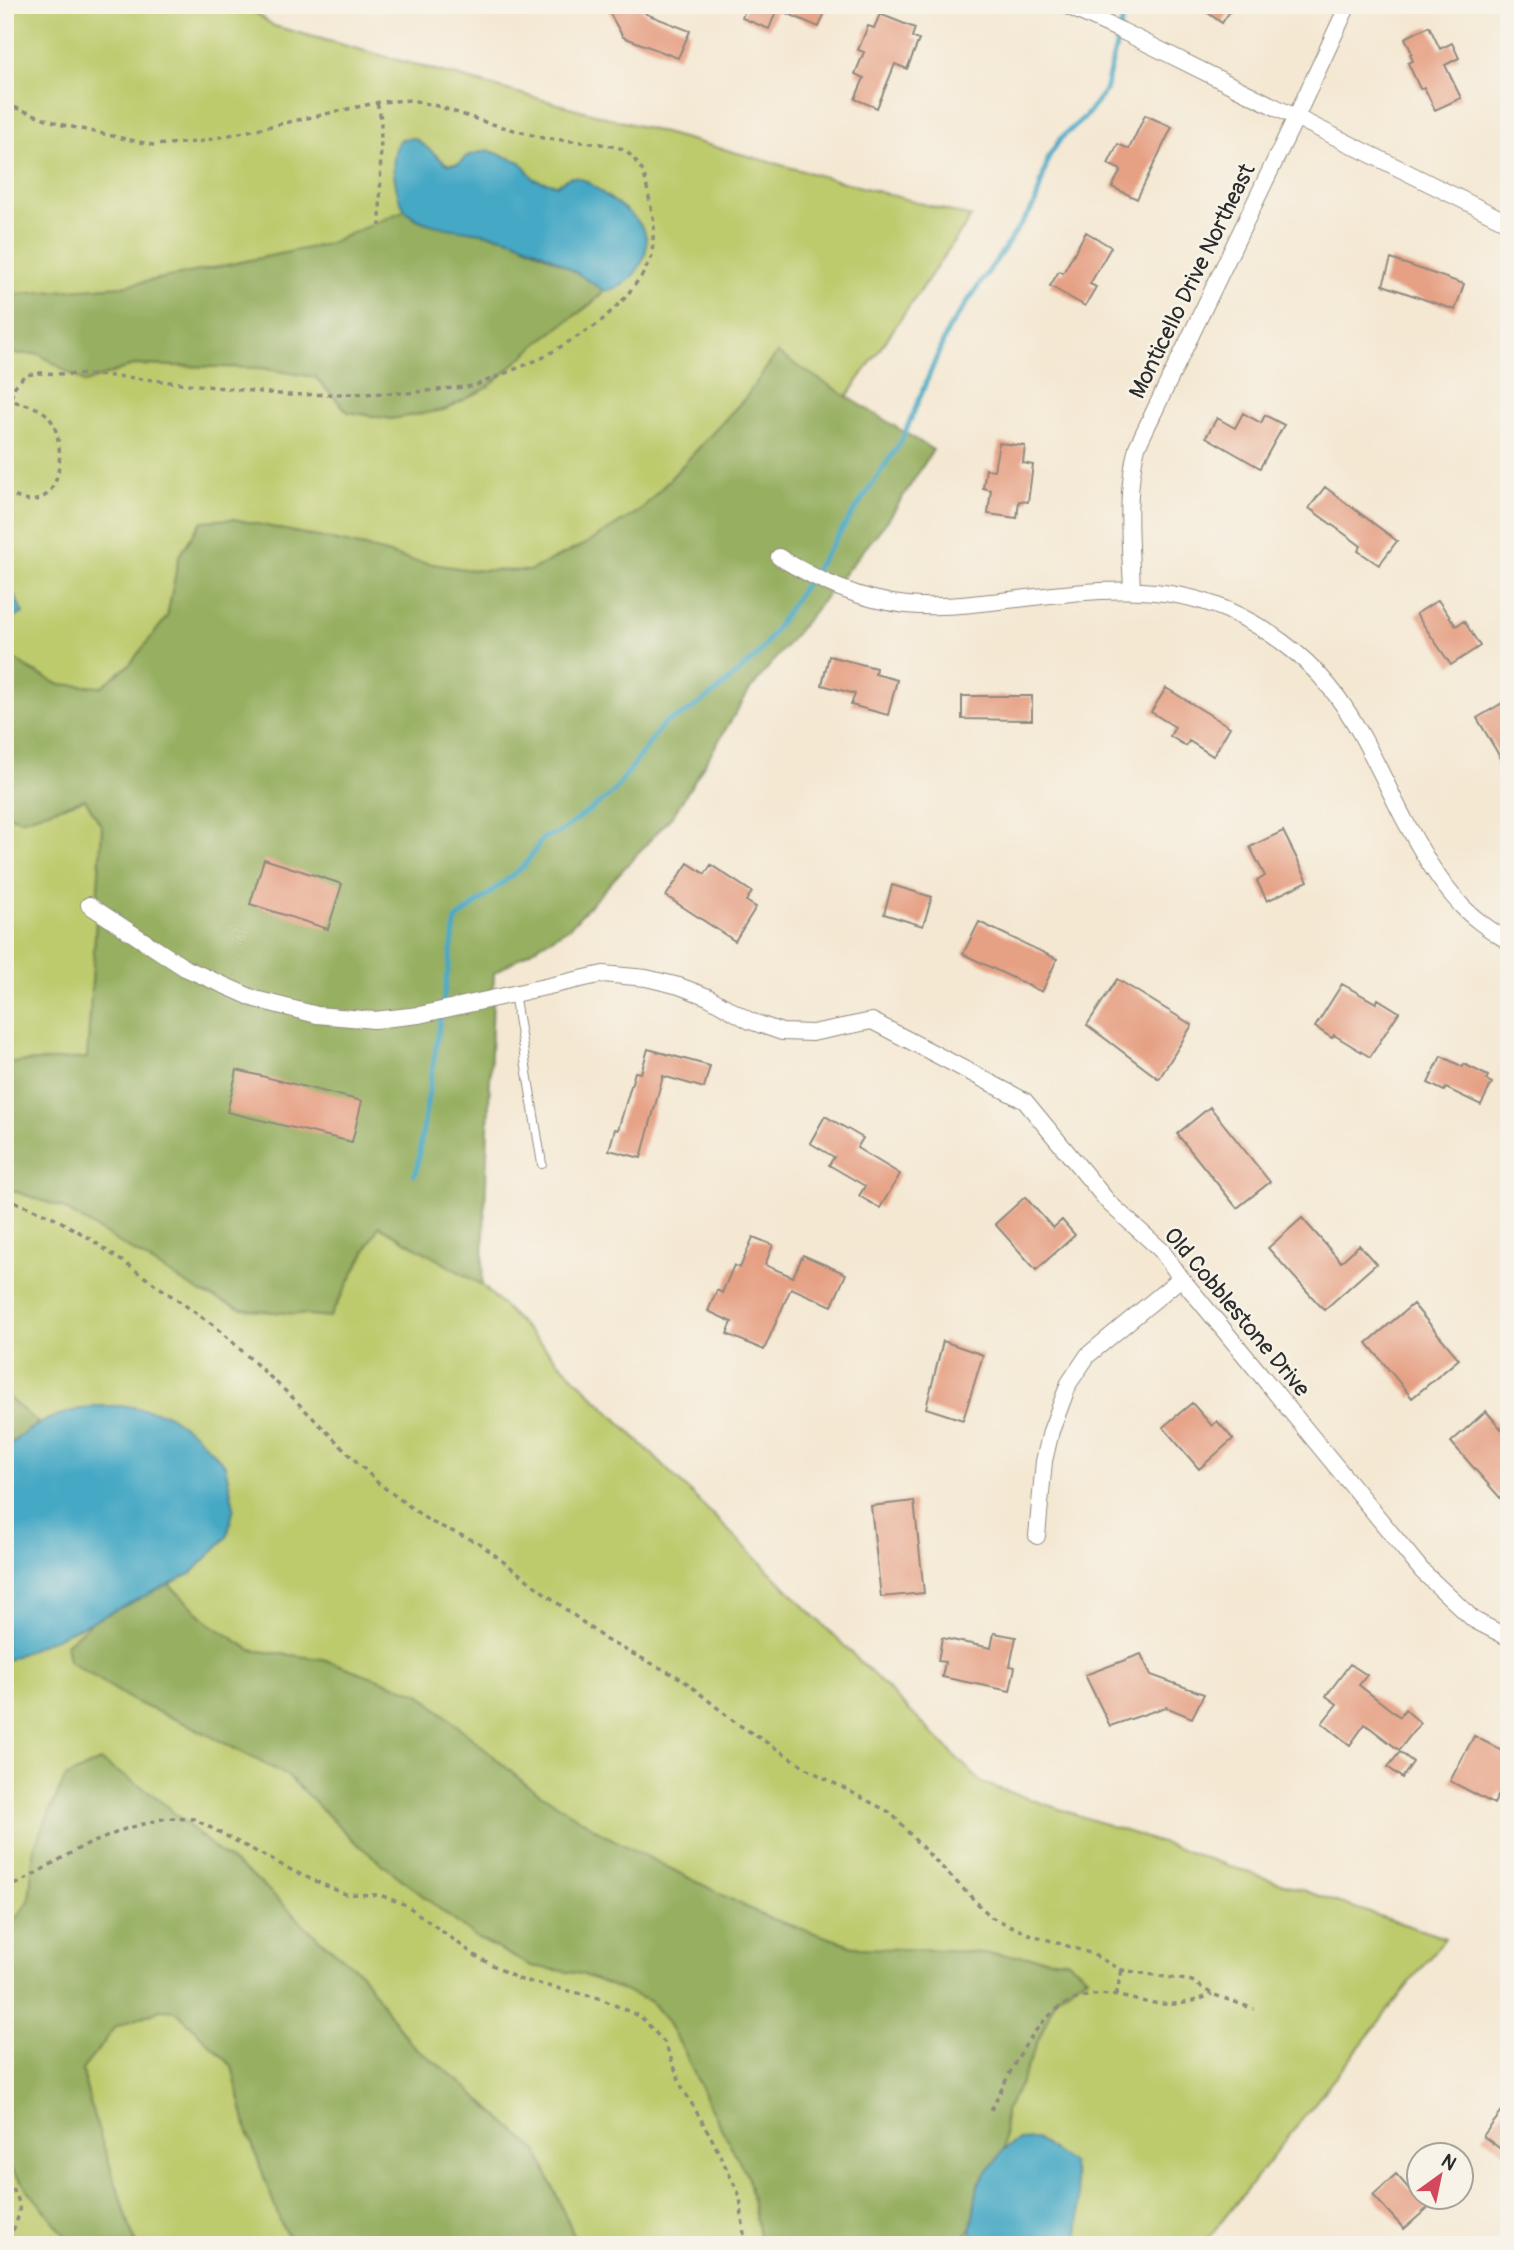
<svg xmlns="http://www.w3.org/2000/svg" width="1514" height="2250" viewBox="0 0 1514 2250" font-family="Pangolin,sans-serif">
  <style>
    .green { fill: #bdcb6d; stroke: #747b4c; stroke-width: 2 }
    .forest { fill: #96af60; stroke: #606d46; stroke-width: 2 }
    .water { fill: #45a8c5; stroke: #386a78; stroke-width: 2 }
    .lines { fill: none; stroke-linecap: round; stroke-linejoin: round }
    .stream { stroke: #45a8c5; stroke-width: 5 }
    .building { fill: #e6a084 }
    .lane-casing { stroke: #908a7f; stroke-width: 10 }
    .street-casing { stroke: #908a7f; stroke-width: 18 }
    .path { stroke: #908a7f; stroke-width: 3.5; stroke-dasharray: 5 5; stroke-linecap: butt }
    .lane { stroke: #fff; stroke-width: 8 }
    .street { stroke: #fff; stroke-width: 16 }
    .labels { text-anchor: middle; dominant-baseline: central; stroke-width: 5; stroke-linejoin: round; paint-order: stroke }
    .street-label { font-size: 23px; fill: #2b2b2b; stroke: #f7f3e8 }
  </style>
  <rect width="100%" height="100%" fill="#f7f3e8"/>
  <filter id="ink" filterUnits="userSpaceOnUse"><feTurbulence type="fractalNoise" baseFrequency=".0143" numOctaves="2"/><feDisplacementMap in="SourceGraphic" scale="14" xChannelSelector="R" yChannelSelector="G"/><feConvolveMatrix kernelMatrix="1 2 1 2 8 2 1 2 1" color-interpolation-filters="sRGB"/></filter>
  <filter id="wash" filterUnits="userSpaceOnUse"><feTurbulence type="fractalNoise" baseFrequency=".00686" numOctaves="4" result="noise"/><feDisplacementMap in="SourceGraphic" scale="28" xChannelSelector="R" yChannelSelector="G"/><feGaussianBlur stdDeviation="1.57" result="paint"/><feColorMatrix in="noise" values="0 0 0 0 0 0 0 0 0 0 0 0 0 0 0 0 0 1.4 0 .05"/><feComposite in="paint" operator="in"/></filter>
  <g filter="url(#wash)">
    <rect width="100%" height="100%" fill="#f4e8d3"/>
    <path class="green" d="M 5,5 L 245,5 L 274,26 L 971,217 L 619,727 L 87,1058 L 482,1285 L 982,1783 L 1445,1938 L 1203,2245 L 5,2245 Z"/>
    <path class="forest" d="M 405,210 L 423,221 L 513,239 L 572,269 L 604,291 L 591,304 L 543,339 L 487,388 L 444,410 L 391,419 L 348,412 L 315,377 L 260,368 L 133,365 L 85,383 L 39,354 L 5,354 L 5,295 L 122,286 L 179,275 L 327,244 Z
      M 777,353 L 933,450 L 888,520 L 749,691 L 674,814 L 570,927 L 494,973 L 482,1285 L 379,1226 L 330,1317 L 241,1309 L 200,1292 L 61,1207 L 5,1188 L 5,1063 L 87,1058 L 102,827 L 85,799 L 21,820 L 5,814 L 5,652 L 27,668 L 58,684 L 101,687 L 129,665 L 167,617 L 179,556 L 202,521 L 234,519 L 365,547 L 414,561 L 471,570 L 529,571 L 585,544 L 641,510 L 745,398 Z
      M 5,1395 L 38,1423 L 5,1449 Z
      M 169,1584 L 209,1623 L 251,1650 L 323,1659 L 420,1694 L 528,1786 L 610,1838 L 766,1917 L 860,1948 L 946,1950 L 1067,1960 L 1087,1976 L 1056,1997 L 1020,2085 L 1005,2111 L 1004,2149 L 978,2185 L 971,2230 L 955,2245 L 761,2245 L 747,2175 L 710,2108 L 684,2051 L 666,2020 L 650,2001 L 581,1974 L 531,1966 L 475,1937 L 357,1844 L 288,1776 L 193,1727 L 135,1702 L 69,1661 L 66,1644 L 93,1621 Z
      M 100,1761 L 150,1792 L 219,1852 L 260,1882 L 317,1937 L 360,1972 L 410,2043 L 457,2079 L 538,2152 L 578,2245 L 293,2245 L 282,2226 L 247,2130 L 232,2066 L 176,2011 L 159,2010 L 116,2027 L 82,2070 L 92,2111 L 136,2245 L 73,2245 L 5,2162 L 5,1932 L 29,1901 L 34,1847 L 65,1778 Z"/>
    <path class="water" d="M 415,138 L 447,164 L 458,164 L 467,156 L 488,150 L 521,162 L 534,179 L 557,185 C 560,183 567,178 571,177 C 583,176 596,188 605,195 C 635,216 663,234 636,272 C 627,284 618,289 604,291 C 576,272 546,252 514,240 C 487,229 426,233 406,211 C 400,204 396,189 395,180 C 392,167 393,149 401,139 Z
      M 5,560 L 9,568 L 8,582 L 23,613 L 5,623 Z
      M 95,1406 L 127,1406 L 166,1414 L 195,1434 L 225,1465 L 234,1507 L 227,1537 L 192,1573 L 93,1621 L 5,1661 L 5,1449 C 34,1422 57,1413 95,1406 Z
      M 1036,2139 L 1071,2163 C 1076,2180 1079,2197 1080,2215 C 1080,2225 1076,2235 1078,2245 L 974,2245 L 971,2230 L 978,2185 L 1004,2149 L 1019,2140 Z"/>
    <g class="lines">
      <path class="stream" d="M 414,1175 L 416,1173 L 456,920 L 525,865 L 543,838 L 559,833 L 613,793 L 663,724 L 689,711 L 717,691 L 758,655 L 902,440 L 948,330 L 1035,204 L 1049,156 L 1061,138 L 1086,116 L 1105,91 L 1126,5"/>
    </g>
    <g id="blocks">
      <path class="building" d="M 605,5 L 639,5 L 646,14 L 690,31 L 678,58 L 623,37 Z
        M 747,5 L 828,5 L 819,27 L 777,9 L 769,29 L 742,18 Z
        M 1197,5 L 1234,5 L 1222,23 Z
        M 880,14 L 915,28 L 912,37 L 919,40 L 907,69 L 895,64 L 877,108 L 855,99 L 864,78 L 855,74 L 864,52 L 858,50 L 868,26 L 874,28 Z
        M 1429,26 L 1440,49 L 1452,43 L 1459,58 L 1445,65 L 1461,98 L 1435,110 L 1424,87 L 1420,89 L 1408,63 L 1413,61 L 1410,54 L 1412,53 L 1405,38 Z
        M 1145,115 L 1172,127 L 1137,199 L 1112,187 L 1121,170 L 1108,164 L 1118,144 L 1129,149 Z
        M 1086,232 L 1111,247 L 1090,284 L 1096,287 L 1085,306 L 1050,286 L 1059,271 L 1063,273 Z
        M 1391,259 L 1464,284 L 1455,310 L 1383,285 Z
        M 1243,413 L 1261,423 L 1265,415 L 1284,425 L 1260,468 L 1206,437 L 1217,418 L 1235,428 Z
        M 999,443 L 1025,446 L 1023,463 L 1033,465 L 1028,502 L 1019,501 L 1017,518 L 988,514 L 991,490 L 983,488 L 986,469 L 994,470 Z
        M 1325,487 L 1397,541 L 1379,565 L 1358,551 L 1361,546 L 1309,508 Z
        M 1438,600 L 1456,626 L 1464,621 L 1480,646 L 1451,665 L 1416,614 Z
        M 829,656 L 876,668 L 875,674 L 897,680 L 888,715 L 851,705 L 855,694 L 822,685 Z
        M 1166,688 L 1230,727 L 1213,756 L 1189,741 L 1186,746 L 1170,736 L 1175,727 L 1151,712 Z
        M 962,696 L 1032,696 L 1032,720 L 962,719 Z
        M 1509,699 L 1509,772 L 1477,718 Z
        M 1283,831 L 1308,881 L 1267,901 L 1257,881 L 1265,876 L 1250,847 Z
        M 264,859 L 342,884 L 328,929 L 250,904 Z
        M 688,863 L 705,874 L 711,865 L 752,892 L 746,901 L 756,907 L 735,941 L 666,896 Z
        M 892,885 L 932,897 L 923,926 L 884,914 Z
        M 979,922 L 1057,959 L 1042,992 L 963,954 Z
        M 1117,979 L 1192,1025 L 1159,1079 L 1087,1025 Z
        M 1342,984 L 1376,1003 L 1378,999 L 1399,1012 L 1370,1057 L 1334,1035 L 1332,1038 L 1315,1027 Z
        M 648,1049 L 710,1066 L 704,1088 L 663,1076 L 641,1158 L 609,1150 L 615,1129 L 618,1130 L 635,1072 L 641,1073 Z
        M 1441,1056 L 1463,1067 L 1464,1064 L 1488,1076 L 1486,1080 L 1492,1083 L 1481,1105 L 1446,1088 L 1444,1091 L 1428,1083 Z
        M 237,1070 L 362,1101 L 352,1142 L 227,1112 Z
        M 1210,1107 L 1270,1182 L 1237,1208 L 1177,1134 Z
        M 825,1116 L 863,1138 L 857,1148 L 900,1174 L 880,1208 L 859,1196 L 865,1186 L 829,1165 L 834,1157 L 810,1143 Z
        M 1025,1197 L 1053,1228 L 1062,1220 L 1075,1235 L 1036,1270 L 995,1224 Z
        M 1302,1218 L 1341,1262 L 1359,1245 L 1376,1264 L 1324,1310 L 1268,1248 Z
        M 753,1237 L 773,1245 L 765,1265 L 793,1277 L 803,1255 L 846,1274 L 832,1306 L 791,1288 L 764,1350 L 727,1334 L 732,1322 L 708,1311 L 717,1290 L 722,1293 L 734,1265 L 740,1268 Z
        M 1413,1304 L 1459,1359 L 1412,1398 L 1367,1343 Z
        M 943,1341 L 983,1355 L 963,1420 L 926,1408 Z
        M 1192,1403 L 1212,1426 L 1217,1421 L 1233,1439 L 1199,1469 L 1163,1427 Z
        M 1486,1411 L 1509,1438 L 1509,1493 L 1501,1499 L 1451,1442 Z
        M 914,1501 L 924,1593 L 881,1597 L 871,1506 Z
        M 994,1633 L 1016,1637 L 1010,1666 L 1015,1667 L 1010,1691 L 942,1677 L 945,1662 L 938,1661 L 942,1638 L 991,1648 Z
        M 1141,1654 L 1151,1675 L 1204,1694 L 1192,1718 L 1166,1707 L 1110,1726 L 1085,1675 Z
        M 1350,1664 L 1367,1675 L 1359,1685 L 1400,1717 L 1405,1709 L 1420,1723 L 1399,1750 L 1365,1724 L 1350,1745 L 1322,1723 L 1337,1704 L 1326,1696 Z
        M 1474,1736 L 1509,1754 L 1509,1796 L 1500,1792 L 1494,1804 L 1450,1781 Z
        M 1400,1752 L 1413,1762 L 1402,1778 L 1388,1767 Z
        M 1509,2103 L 1509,2155 L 1483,2136 Z
        M 1396,2174 L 1410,2190 L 1419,2182 L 1419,2197 L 1440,2197 L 1404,2229 L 1373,2195 Z"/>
    </g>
  </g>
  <g filter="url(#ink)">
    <use href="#blocks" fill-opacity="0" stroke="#908a7f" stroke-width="2"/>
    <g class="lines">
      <defs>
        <path id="lane" d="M 514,993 L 542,1164"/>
        <path id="street" d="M 1065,5 L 1122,31 L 1509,223
          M 779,557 C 819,581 859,600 907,605 C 935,608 964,605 991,602 C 1069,594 1152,577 1227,610 C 1265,627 1302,653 1328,685 C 1360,723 1381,775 1404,819 C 1420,848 1436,878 1459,903 C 1473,919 1491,930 1509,942
          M 1132,589 C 1130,541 1125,494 1137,447 L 1296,117 L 1348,5
          M 89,905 L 185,968 L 255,999 L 317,1015 L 374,1020 L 419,1015 L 603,974 L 646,978 L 679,986 L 708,997 L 750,1021 L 782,1032 L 812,1033 L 872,1021 L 1025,1101 L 1109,1203 L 1161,1250 L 1181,1278 L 1423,1572 L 1474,1620 L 1509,1638
          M 1037,1536 L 1044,1461 L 1051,1431 L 1069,1383 L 1088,1355 L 1181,1278"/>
      </defs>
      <use href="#lane" class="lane-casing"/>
      <use href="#street" class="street-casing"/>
      <path class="path" d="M 377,103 L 381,118 L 380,226
        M 5,104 L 63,125 L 153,145 L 198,142 L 380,102 L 411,100 L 437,106 L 485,122 L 543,138 L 601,144 L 620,148 L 632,156 L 644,173 L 654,222 L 652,256 L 643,274 L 624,299 L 598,324 L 542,358 L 474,386 L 407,393 L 288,395 L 116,376 L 41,373 L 25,375 L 15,386 L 10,400
        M 5,399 C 18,403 36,405 46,414 C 65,431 66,494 36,500 C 24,503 15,496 5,491
        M 5,1198 L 53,1217 L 89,1238 L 216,1327 L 293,1398 L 378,1483 L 429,1521 L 479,1543 L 606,1640 L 682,1679 L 736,1723 L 813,1772 L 891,1813 L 917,1842 L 991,1917 L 1029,1934 L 1090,1953 L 1122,1970 L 1192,1981 L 1212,1994 L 1254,2009
        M 5,1887 L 19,1883 L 78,1849 L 125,1829 L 166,1818 L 194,1819 L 295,1872 L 345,1894 L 380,1895 L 406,1905 L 476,1956 L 518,1979 L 599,1998 L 641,2017 L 665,2043 L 682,2087 L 710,2135 L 740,2196 L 745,2245
        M 1116,1995 L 1122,1970
        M 991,2110 C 1020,2055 1046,1980 1123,1997 C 1156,2005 1180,2009 1212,1994
        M 5,2181 C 29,2204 18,2219 6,2245
        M 120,2241 L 122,2245"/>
      <use href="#lane" class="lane"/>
      <use href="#street" class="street"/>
    </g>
  </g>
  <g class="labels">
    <g class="street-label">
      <text transform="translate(1192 281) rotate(-64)">Monticello Drive Northeast</text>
      <text transform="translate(1237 1312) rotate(50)">Old Cobblestone Drive</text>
    </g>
  </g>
  <rect width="1514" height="2250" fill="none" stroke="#f7f3e8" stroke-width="28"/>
  <g transform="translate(1440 2176) rotate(33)"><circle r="33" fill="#f7f3e8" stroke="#a5a39c" stroke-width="2"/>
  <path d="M0-5L12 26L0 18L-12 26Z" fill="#d1495b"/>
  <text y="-10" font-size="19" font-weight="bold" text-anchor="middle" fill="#2b2b2b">N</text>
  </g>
</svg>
